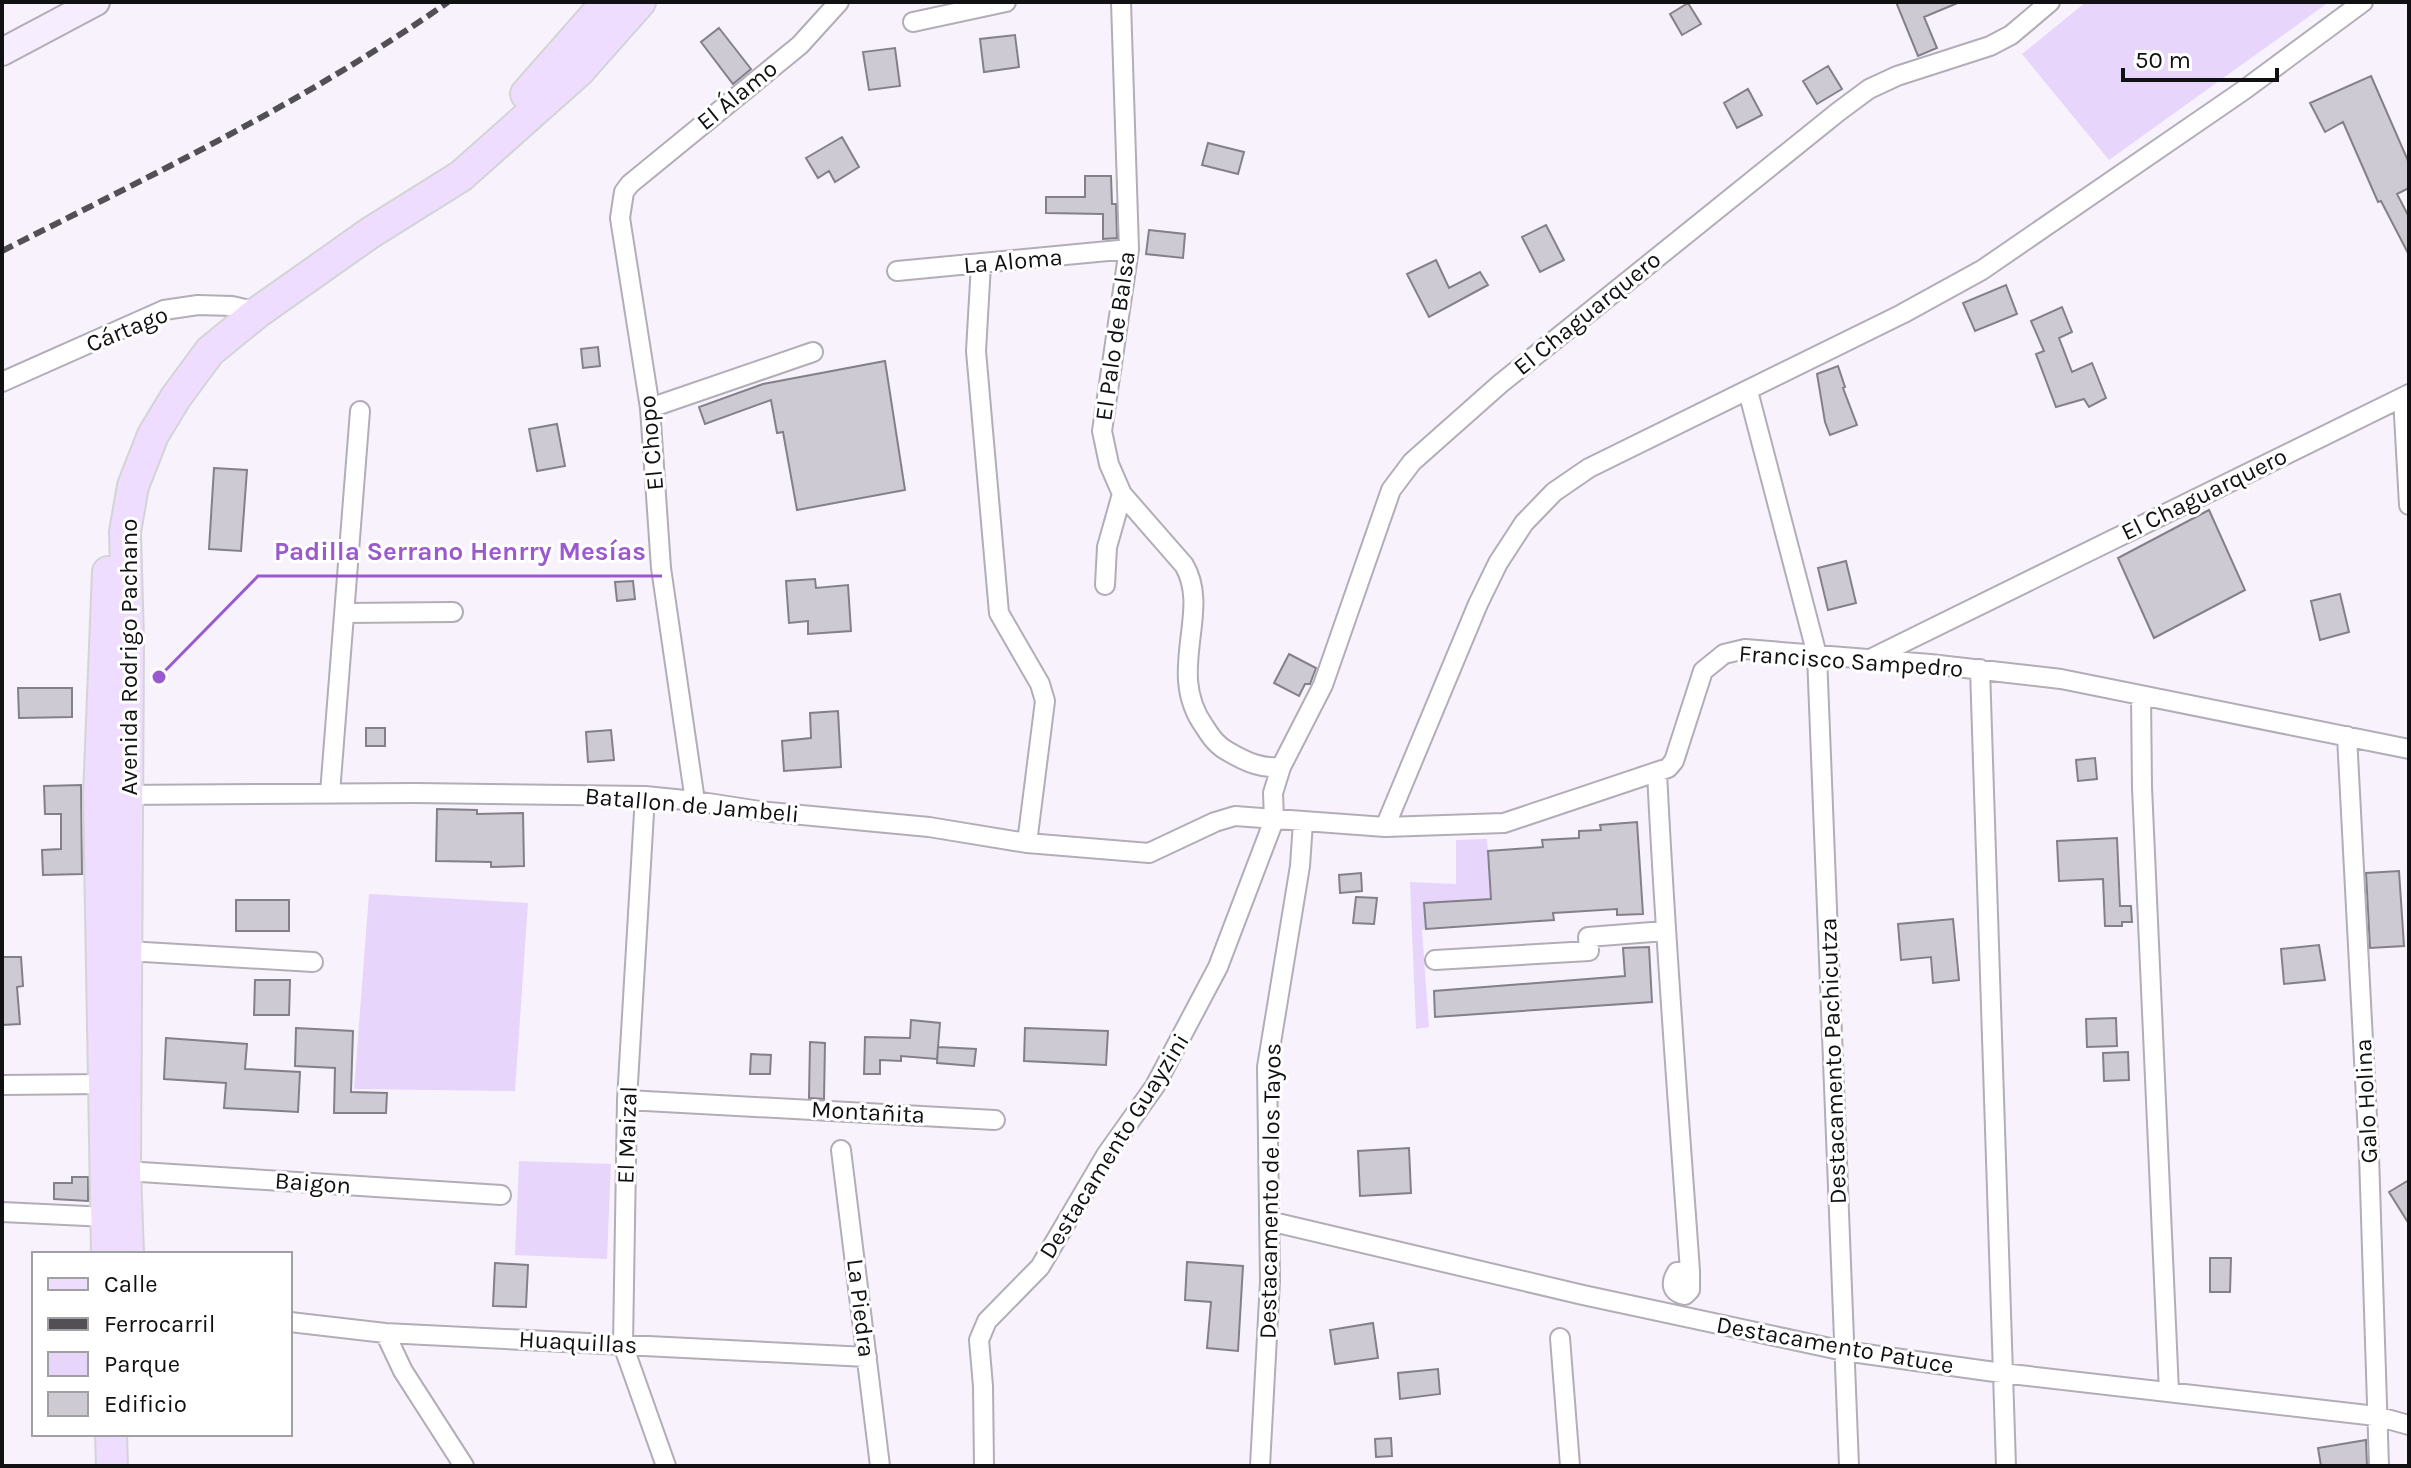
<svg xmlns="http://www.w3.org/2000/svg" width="2411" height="1468" viewBox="0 0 2411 1468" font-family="Karla,sans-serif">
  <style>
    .green { fill: #e7d5fb }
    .building { fill: #cecad4; stroke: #848089; stroke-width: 2 }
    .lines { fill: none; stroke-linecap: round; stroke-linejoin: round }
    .street-casing { stroke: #b2adb7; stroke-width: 22 }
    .secondary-casing { stroke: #b2adb7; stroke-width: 30 }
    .primary-casing { stroke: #d4d4d5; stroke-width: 34 }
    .street { stroke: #fff; stroke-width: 18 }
    .secondary { stroke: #f6eeff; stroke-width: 26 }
    .primary { stroke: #edf; stroke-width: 30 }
    .rail { stroke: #525055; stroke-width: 6; stroke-dasharray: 12 6; stroke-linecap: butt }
    .labels { text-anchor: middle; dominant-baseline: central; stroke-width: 6; stroke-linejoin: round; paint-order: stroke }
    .street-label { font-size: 24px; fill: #111013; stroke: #fff }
    .leader { fill: none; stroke: #9a59cf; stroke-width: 3 }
    .callout-dot { fill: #9a59cf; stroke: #fff; stroke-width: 3 }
    .callout-label { font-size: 26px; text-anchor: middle; font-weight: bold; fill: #9a59cf; stroke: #fff; stroke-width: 6; stroke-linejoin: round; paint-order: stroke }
  </style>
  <rect width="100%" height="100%" fill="#f7f2fc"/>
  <path class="green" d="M 2086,2 L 2329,2 L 2109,160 L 2022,54 Z
    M 1487,839 L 1491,899 L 1424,904 L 1426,929 L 1422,930 L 1429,1027 L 1416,1029 L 1410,882 L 1456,884 L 1456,840 Z
    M 369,894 L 528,903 L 515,1091 L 354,1089 Z
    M 519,1161 L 611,1164 L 607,1259 L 515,1255 Z"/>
  <path class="building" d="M 1896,2 L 1960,2 L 1924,17 L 1937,48 L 1918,56 Z
    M 1688,3 L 1701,24 L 1682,35 L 1670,14 Z
    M 719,28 L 751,69 L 733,84 L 701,42 Z
    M 1015,35 L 1019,67 L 984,72 L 980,39 Z
    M 895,48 L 900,86 L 869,90 L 863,52 Z
    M 1828,66 L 1842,89 L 1817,104 L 1803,81 Z
    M 2371,76 L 2409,163 L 2409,188 L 2397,194 L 2409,217 L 2409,255 L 2381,201 L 2378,202 L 2343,122 L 2325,132 L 2310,103 Z
    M 1748,89 L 1762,115 L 1737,128 L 1724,103 Z
    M 842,137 L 859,167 L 835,182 L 829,171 L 818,178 L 806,158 Z
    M 1208,143 L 1244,152 L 1238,174 L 1202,165 Z
    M 1085,176 L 1111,176 L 1112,204 L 1116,204 L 1117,238 L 1103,239 L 1103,214 L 1046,213 L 1046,197 L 1085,197 Z
    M 1546,225 L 1564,260 L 1540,272 L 1522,237 Z
    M 1149,230 L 1185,234 L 1183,258 L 1146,254 Z
    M 1436,260 L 1449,288 L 1480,272 L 1488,285 L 1429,317 L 1407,274 Z
    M 2006,285 L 2017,314 L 1975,331 L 1963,303 Z
    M 2062,307 L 2072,332 L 2059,338 L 2072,372 L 2092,363 L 2106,398 L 2089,407 L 2084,399 L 2056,407 L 2036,354 L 2044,351 L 2031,321 Z
    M 598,347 L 600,366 L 583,368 L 581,349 Z
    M 885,361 L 905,490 L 797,510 L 783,432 L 777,433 L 771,400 L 705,424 L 699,407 L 763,384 Z
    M 1838,366 L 1845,387 L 1843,388 L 1857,425 L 1830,435 L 1825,422 L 1817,374 Z
    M 557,424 L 565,466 L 537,471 L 529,429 Z
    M 214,468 L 247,470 L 241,551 L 209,549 Z
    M 2209,510 L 2245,590 L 2154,638 L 2118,558 Z
    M 1846,561 L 1856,603 L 1828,610 L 1818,568 Z
    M 815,579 L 816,588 L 848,585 L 851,631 L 808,634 L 808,621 L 789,623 L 786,581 Z
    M 633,581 L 635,599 L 617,601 L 615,582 Z
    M 2340,594 L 2349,632 L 2320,640 L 2311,601 Z
    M 1289,654 L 1316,668 L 1310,684 L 1305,684 L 1299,696 L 1274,683 Z
    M 18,688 L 72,688 L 72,717 L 19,718 Z
    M 838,711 L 841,767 L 784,771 L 782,741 L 811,738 L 810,713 Z
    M 366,728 L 385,728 L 385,746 L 366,746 Z
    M 611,730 L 614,760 L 588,762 L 586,732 Z
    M 2095,758 L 2097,779 L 2078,781 L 2076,760 Z
    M 81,785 L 82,874 L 43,875 L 42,850 L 61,849 L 61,814 L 45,814 L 44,786 Z
    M 437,809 L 477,810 L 477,814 L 523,813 L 524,866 L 491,867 L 491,862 L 436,861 Z
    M 1637,822 L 1643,914 L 1617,915 L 1617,909 L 1570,912 L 1553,913 L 1554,920 L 1426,929 L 1424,903 L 1491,899 L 1488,851 L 1543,847 L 1542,840 L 1579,838 L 1579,831 L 1601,830 L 1600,825 Z
    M 2117,838 L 2120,906 L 2131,906 L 2132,922 L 2122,922 L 2122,926 L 2105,926 L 2103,879 L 2059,881 L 2057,841 Z
    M 2399,871 L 2404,946 L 2370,948 L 2366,873 Z
    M 1361,873 L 1362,891 L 1340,893 L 1339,875 Z
    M 1356,897 L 1377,898 L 1374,924 L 1353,923 Z
    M 236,900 L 289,900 L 289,931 L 236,931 Z
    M 1953,919 L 1959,980 L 1933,983 L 1931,957 L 1901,960 L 1898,924 Z
    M 2319,945 L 2325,980 L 2284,984 L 2281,949 Z
    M 1649,947 L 1652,1002 L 1435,1017 L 1434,991 L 1625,976 L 1623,948 Z
    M 2,957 L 21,957 L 23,986 L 17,987 L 20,1024 L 2,1025 Z
    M 255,980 L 290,980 L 289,1015 L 254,1015 Z
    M 2116,1018 L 2117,1046 L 2087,1047 L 2086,1019 Z
    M 911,1020 L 940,1023 L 937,1059 L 901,1056 L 901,1061 L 880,1060 L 880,1074 L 864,1074 L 865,1037 L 910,1038 Z
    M 296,1028 L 353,1031 L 351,1092 L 387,1093 L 386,1113 L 334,1113 L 335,1068 L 295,1066 Z
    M 1025,1028 L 1108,1031 L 1106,1065 L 1024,1061 Z
    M 166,1038 L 247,1044 L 245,1069 L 300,1072 L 298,1112 L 224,1108 L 226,1083 L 164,1079 Z
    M 810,1042 L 825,1043 L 824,1099 L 809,1098 Z
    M 938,1047 L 976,1049 L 974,1066 L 937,1063 Z
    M 2128,1052 L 2129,1080 L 2104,1081 L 2103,1053 Z
    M 751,1054 L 771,1055 L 770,1074 L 750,1074 Z
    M 1409,1148 L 1411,1193 L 1360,1196 L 1358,1151 Z
    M 72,1177 L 88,1177 L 88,1201 L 54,1199 L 54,1183 L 72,1183 Z
    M 2409,1180 L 2409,1224 L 2389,1192 Z
    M 2210,1258 L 2231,1258 L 2230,1292 L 2210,1292 Z
    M 1187,1262 L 1243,1266 L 1238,1351 L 1207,1348 L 1211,1302 L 1185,1300 Z
    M 495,1263 L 528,1265 L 526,1307 L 493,1306 Z
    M 1373,1323 L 1378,1358 L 1335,1364 L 1330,1330 Z
    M 1438,1369 L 1440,1394 L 1400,1399 L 1398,1373 Z
    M 1391,1438 L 1392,1456 L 1376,1457 L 1375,1439 Z
    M 2366,1440 L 2367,1466 L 2321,1466 L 2318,1448 Z"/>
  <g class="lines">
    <defs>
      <path id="street" d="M 1121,2 L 1129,249 L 1102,431 L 1109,464 L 1122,494 L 1184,565 C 1212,612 1165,671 1204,726 C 1211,737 1217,746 1229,752 C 1246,762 1262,769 1281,767
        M 913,22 L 1006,2
        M 981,264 L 976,351 L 999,613 L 1040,684 L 1045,701 L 1027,843
        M 897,271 L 1129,249
        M 2,382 L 164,310 L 198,305 L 232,306 L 258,312
        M 1748,391 L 1817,655 L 1849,1466
        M 2403,397 L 2409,505
        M 650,408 L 813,352
        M 1105,585 L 1107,547 L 1122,494
        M 345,613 L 453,612
        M 1870,659 L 2409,394
        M 1980,669 L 2006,1466
        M 2141,695 L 2142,787 L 2169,1392
        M 2347,736 L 2369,1155 L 2379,1466
        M 1657,772 C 1665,938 1678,1104 1690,1271 L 1690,1290 L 1685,1295 C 1671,1292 1670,1283 1677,1272 L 1690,1271
        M 330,793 L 360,411
        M 118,795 L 415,793 L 645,796 L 695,801 L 760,811 L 929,827 L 1027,843 L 1149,853 L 1215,822 L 1235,816 L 1385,827 L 1504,823 L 1668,768 L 1674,761 L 1703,671 L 1724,654 L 1745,649 L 1930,664 L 2061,679 L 2409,749
        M 645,796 L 627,1100 L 623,1345 L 666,1466
        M 695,801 L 661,568 L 650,408 L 620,218 L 624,192 L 630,184 L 800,45 L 839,2
        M 1385,827 L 1478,604 L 1498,563 L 1524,523 L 1554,492 L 1589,468 L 1902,314 L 1982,270 L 2244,90 L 2363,2
        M 127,951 L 313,962
        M 1435,960 L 1589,951 L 1588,937 L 1665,931
        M 2,1085 L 104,1084
        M 627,1100 L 995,1120
        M 841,1150 L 880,1466
        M 125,1171 L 501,1195
        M 2,1212 L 107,1217
        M 1269,1221 L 1583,1295 L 1844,1351 L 2002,1373 L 2376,1416 L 2409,1425
        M 290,1322 L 385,1333 L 867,1357
        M 385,1333 L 403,1371 L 464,1466
        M 1560,1338 L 1570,1466
        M 984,1466 L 983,1386 L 979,1340 L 987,1321 L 1040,1267 L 1106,1155 L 1155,1086 L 1218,967 L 1274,820 L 1273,793 L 1281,767 L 1323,685 L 1391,490 L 1412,462 L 1500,384 L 1838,112 L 1869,89 L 1897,76 L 1990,46 L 2011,35 L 2050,2
        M 1260,1466 L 1270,1281 L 1267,1067 L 1300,866 L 1303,822"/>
      <path id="secondary" d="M 2,52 L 96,2"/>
      <path id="primary" d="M 526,94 L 607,2
        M 107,1254 L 99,796 L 108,572
        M 128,1254 L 125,1171 L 128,642 L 125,532 L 133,486 L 153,435 L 176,397 L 210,351 L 258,312 L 370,233 L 461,176 L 579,71 L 640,2
        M 111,1434 L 112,1466"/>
    </defs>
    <use href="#street" class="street-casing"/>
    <use href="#secondary" class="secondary-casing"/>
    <use href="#primary" class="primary-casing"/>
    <use href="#street" class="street"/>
    <use href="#secondary" class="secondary"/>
    <use href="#primary" class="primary"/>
    <path class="rail" d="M 2,251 C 154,174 309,100 448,2"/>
  </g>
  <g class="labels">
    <g class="street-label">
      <text transform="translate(737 95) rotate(-39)">El Álamo</text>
      <text transform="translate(1013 261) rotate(-5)">La Aloma</text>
      <text transform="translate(1587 313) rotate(-39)">El Chaguarquero</text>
      <text transform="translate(127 329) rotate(-22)">Cártago</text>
      <text transform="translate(1115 336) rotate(-82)">El Palo de Balsa</text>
      <text transform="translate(651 443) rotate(-95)">El Chopo</text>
      <text transform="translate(2204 494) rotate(-26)">El Chaguarquero</text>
      <text transform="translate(129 657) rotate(-90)">Avenida Rodrigo Pachano</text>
      <text transform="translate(1851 661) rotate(4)">Francisco Sampedro</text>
      <text transform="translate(692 805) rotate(5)">Batallon de Jambeli</text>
      <text transform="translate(1833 1061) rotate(-92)">Destacamento Pachicutza</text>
      <text transform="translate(2366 1101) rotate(-93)">Galo Holina</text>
      <text transform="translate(868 1112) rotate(3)">Montañita</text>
      <text transform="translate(627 1135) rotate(-88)">El Maizal</text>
      <text transform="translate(1114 1146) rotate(-58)">Destacamento Guayzini</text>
      <text transform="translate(313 1183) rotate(4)">Baigon</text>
      <text transform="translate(1270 1191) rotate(-89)">Destacamento de los Tayos</text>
      <text transform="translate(861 1308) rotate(83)">La Piedra</text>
      <text transform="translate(578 1342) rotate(3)">Huaquillas</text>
      <text transform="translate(1835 1345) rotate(10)">Destacamento Patuce</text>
    </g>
  </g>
  <path class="leader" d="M159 677L258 576H662"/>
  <circle class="callout-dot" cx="159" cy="677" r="8"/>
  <g class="callout-label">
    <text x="460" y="560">Padilla Serrano Henrry Mesías</text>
  </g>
  <rect width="2411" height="1468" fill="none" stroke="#111013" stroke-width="8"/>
  <rect x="32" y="1252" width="260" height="184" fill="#ffffff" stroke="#a09fa1" stroke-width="2"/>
  <rect x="48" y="1278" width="40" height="12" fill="#eeddff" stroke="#a09fa1" stroke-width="2"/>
  <text x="104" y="1292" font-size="24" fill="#111013">Calle</text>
  <rect x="48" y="1318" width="40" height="12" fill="#525055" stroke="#a09fa1" stroke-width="2"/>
  <text x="104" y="1332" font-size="24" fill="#111013">Ferrocarril</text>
  <rect x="48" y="1352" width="40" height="24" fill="#e7d5fb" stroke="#a09fa1" stroke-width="2"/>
  <text x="104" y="1372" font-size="24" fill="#111013">Parque</text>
  <rect x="48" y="1392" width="40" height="24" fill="#cecad4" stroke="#a09fa1" stroke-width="2"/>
  <text x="104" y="1412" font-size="24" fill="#111013">Edificio</text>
  <path d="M2123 68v12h154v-12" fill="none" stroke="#111013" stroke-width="4"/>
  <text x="2135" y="68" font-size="24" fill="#111013" stroke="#ffffff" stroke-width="6" paint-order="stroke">50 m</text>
</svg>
